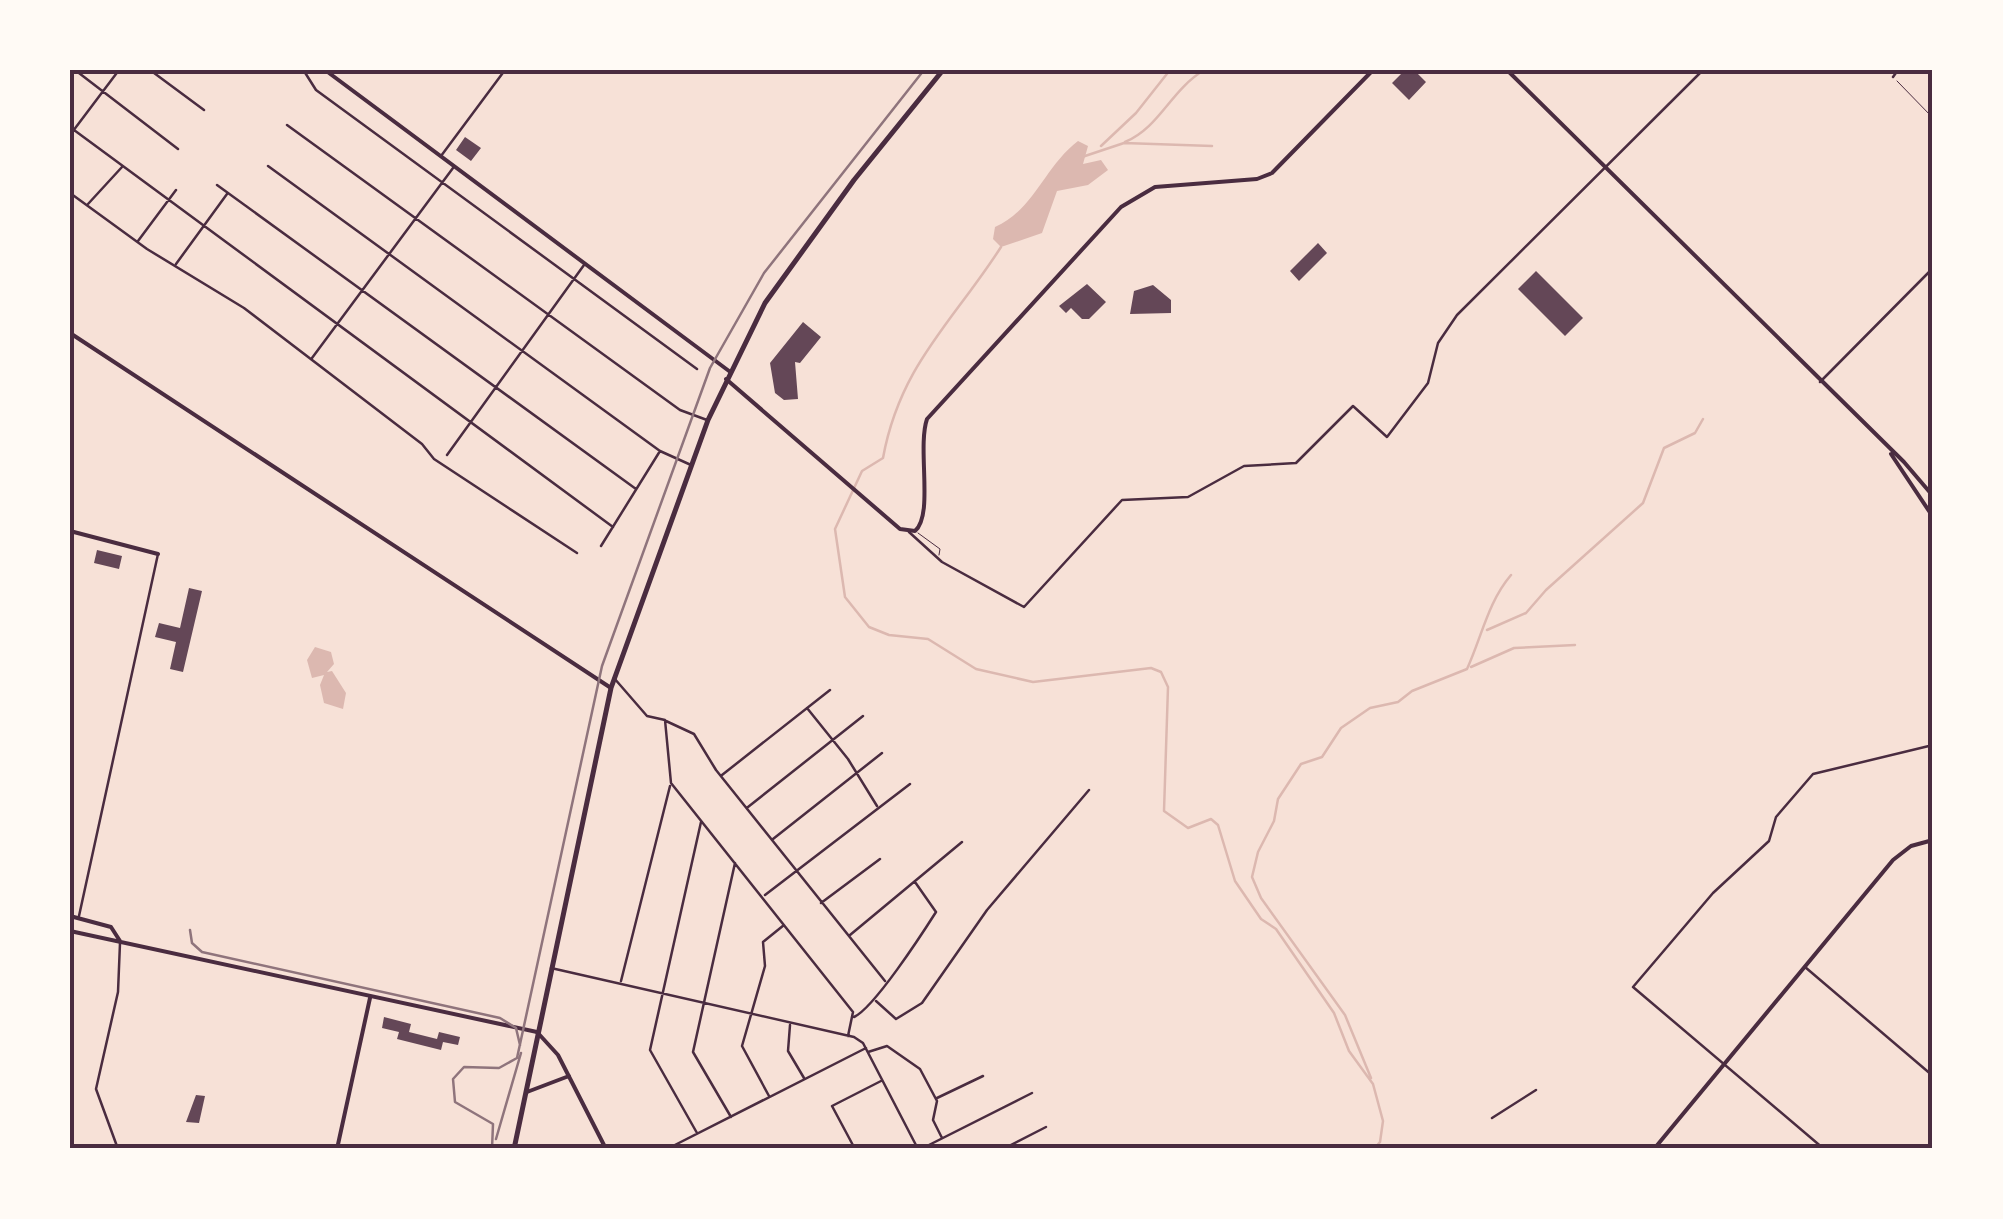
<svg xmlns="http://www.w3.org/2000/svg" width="2003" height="1219" viewBox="0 0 2003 1219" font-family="Merriweather,serif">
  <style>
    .water { fill: #dcb8b0 }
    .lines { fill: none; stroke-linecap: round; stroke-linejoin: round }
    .stream { stroke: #dcb8b0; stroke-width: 2.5 }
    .building { fill: #644757 }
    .path { stroke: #4a2c40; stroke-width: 1 }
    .service { stroke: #4a2c40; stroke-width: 1 }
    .minor { stroke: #4a2c40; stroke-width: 2.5 }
    .tertiary { stroke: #4a2c40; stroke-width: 4 }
    .secondary { stroke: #4a2c40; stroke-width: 4 }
    .primary { stroke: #4a2c40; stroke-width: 5 }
    .tram { stroke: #8f747c; stroke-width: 2.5 }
    .neatline { fill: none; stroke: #4a2c40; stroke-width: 4 }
  </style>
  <rect width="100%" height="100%" fill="#f7e1d7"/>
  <path class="water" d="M 1078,141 L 1088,146 L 1083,164 L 1101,160 L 1108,170 L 1088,185 L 1057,191 L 1042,233 L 1001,247 L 993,239 L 995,227 C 1035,209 1044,167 1078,141 Z
    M 315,647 L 331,652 L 334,664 L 327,672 L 332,671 L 346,693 L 343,709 L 324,703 L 320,685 L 324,675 L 312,678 L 307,660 Z"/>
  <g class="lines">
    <path class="stream" d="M 1125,142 C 1160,127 1170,91 1204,70
      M 1101,146 L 1136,113 L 1170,70
      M 1082,157 L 1124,143 L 1212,146
      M 1001,247 C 953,322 900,365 883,458 L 862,471 L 835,529 L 845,597 L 869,627 L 889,635 L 928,639 L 976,669 L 1033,682 L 1151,668 L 1161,672 L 1168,687 L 1164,811 L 1188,828 L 1211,819 L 1218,825 L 1235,881 L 1261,919 L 1276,929 L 1334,1013 L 1349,1051 L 1373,1084 L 1383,1121 L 1380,1142 L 1374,1149
      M 1487,630 L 1526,613 L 1546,590 L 1643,503 L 1664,448 L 1695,433 L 1703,419
      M 1471,667 L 1514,648 L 1575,645
      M 1371,1078 L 1345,1015 L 1261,898 L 1252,877 L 1258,852 L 1274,821 L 1278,799 L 1301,764 L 1322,757 L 1341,728 L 1370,708 L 1398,702 L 1412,691 L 1467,669 C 1482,636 1488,602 1511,575"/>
  </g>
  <path class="building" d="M 1405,70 L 1414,70 L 1426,82 L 1409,100 L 1392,83 Z
    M 465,137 L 481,148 L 471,161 L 456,150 Z
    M 1318,243 L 1327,253 L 1299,281 L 1290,271 Z
    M 1536,271 L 1583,318 L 1565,336 L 1518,289 Z
    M 1087,284 L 1106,302 L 1089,319 L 1082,319 L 1071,308 L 1066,313 L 1059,306 Z
    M 1153,285 L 1171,300 L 1171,313 L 1130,314 L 1134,291 Z
    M 803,322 L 821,337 L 800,363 L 795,362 L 798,399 L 784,400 L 775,393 L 770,363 Z
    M 97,550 L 122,556 L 119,569 L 94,563 Z
    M 189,588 L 202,591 L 183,672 L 170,669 L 176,642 L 155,637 L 159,623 L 180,628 Z
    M 384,1017 L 411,1024 L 409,1032 L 437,1039 L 439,1032 L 460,1037 L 458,1045 L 443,1042 L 441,1050 L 397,1039 L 399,1032 L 382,1028 Z
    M 196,1095 L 205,1096 L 199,1123 L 186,1122 Z"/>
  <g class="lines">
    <path class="path" d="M 1897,81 L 1933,118"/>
    <path class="service" d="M 918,533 L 940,549 L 939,555"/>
    <path class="minor" d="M 75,70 L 178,149
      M 150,70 L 204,110
      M 304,71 L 316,90 L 697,369
      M 1893,77 L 1898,70
      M 287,125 L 680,410 L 707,420
      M 74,130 L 613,527
      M 70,135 L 119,70
      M 441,156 L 505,70
      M 268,166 L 660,451 L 691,465
      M 217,185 L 636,489
      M 70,193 L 147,249 L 244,308 L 422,444 L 434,459 L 577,553
      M 88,204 L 122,167
      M 138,241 L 176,190
      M 176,264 L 227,194
      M 312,358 L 453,168
      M 1820,382 L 1933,268
      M 447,455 L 584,265
      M 909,532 L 942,562 L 1024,607 L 1122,500 L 1188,497 L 1244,466 L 1296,463 L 1353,406 L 1387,437 L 1428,383 L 1438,343 L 1457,315 L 1703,70
      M 601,546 L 660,451
      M 614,678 L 647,716 L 665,720 L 671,783 L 853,1012 L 848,1036
      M 807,708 L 848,759 L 877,806
      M 666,721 L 694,734 L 716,770 L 885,981
      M 722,775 L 830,690
      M 748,807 L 863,716
      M 773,839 L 882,753
      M 765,895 L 910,784
      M 821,903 L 880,859
      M 79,916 L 158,554
      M 850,935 L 962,842
      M 1805,967 L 1933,1076
      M 551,968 L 854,1037 L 863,1043 L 918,1149
      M 621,981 L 670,786
      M 876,1001 L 896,1019 L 922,1003 L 987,910 L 1089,790
      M 854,1017 C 874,1008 922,934 936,912 L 915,882
      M 790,1025 L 788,1051 L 804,1078
      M 868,1052 L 887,1046 L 920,1069 L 937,1101 L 933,1120 L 942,1138
      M 769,1096 L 742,1046 L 765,966 L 763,942 L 784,925
      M 937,1098 L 983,1076
      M 731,1117 L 693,1052 L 735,863
      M 1492,1118 L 1536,1090
      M 697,1133 L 650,1050 L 701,822
      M 118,1149 L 96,1089 L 118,992 L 120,943
      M 667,1149 L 866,1048
      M 855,1149 L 832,1106 L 881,1081
      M 921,1149 L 1032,1093
      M 1003,1149 L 1046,1127
      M 1824,1149 L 1633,987 L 1713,893 L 1769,841 L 1776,817 L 1813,774 L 1933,745"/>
    <path class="tertiary" d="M 1507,70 L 1904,462 L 1933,496
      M 70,333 L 611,688
      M 726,379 L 900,529 L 915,531 C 934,515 917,448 927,419 L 1121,207 L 1155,187 L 1257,179 L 1272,173 L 1373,70
      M 1891,454 L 1933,517
      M 70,531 L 158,554
      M 537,1032 L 558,1055 L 606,1149
      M 527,1092 L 569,1076
      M 337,1149 L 370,998
      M 1654,1149 L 1893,860 L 1911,846 L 1933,840"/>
    <path class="secondary" d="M 325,70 L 729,371
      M 70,71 L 71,70
      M 70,916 L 111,927 L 120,941
      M 70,931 L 537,1032"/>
    <path class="primary" d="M 514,1149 L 611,688 L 708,420 L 765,303 L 854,180 L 943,70"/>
    <path class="tram" d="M 190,930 L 192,943 L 202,952 L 500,1018 L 516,1028 L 520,1045
      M 496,1139 L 521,1053
      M 492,1149 L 493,1124 L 455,1102 L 453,1079 L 464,1067 L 499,1068 L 517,1058 L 602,666 L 710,368 L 764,273 L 924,70"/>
  </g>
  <rect width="2003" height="1219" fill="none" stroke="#fffaf5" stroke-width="145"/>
  <rect x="72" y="72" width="1858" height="1074" class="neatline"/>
</svg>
